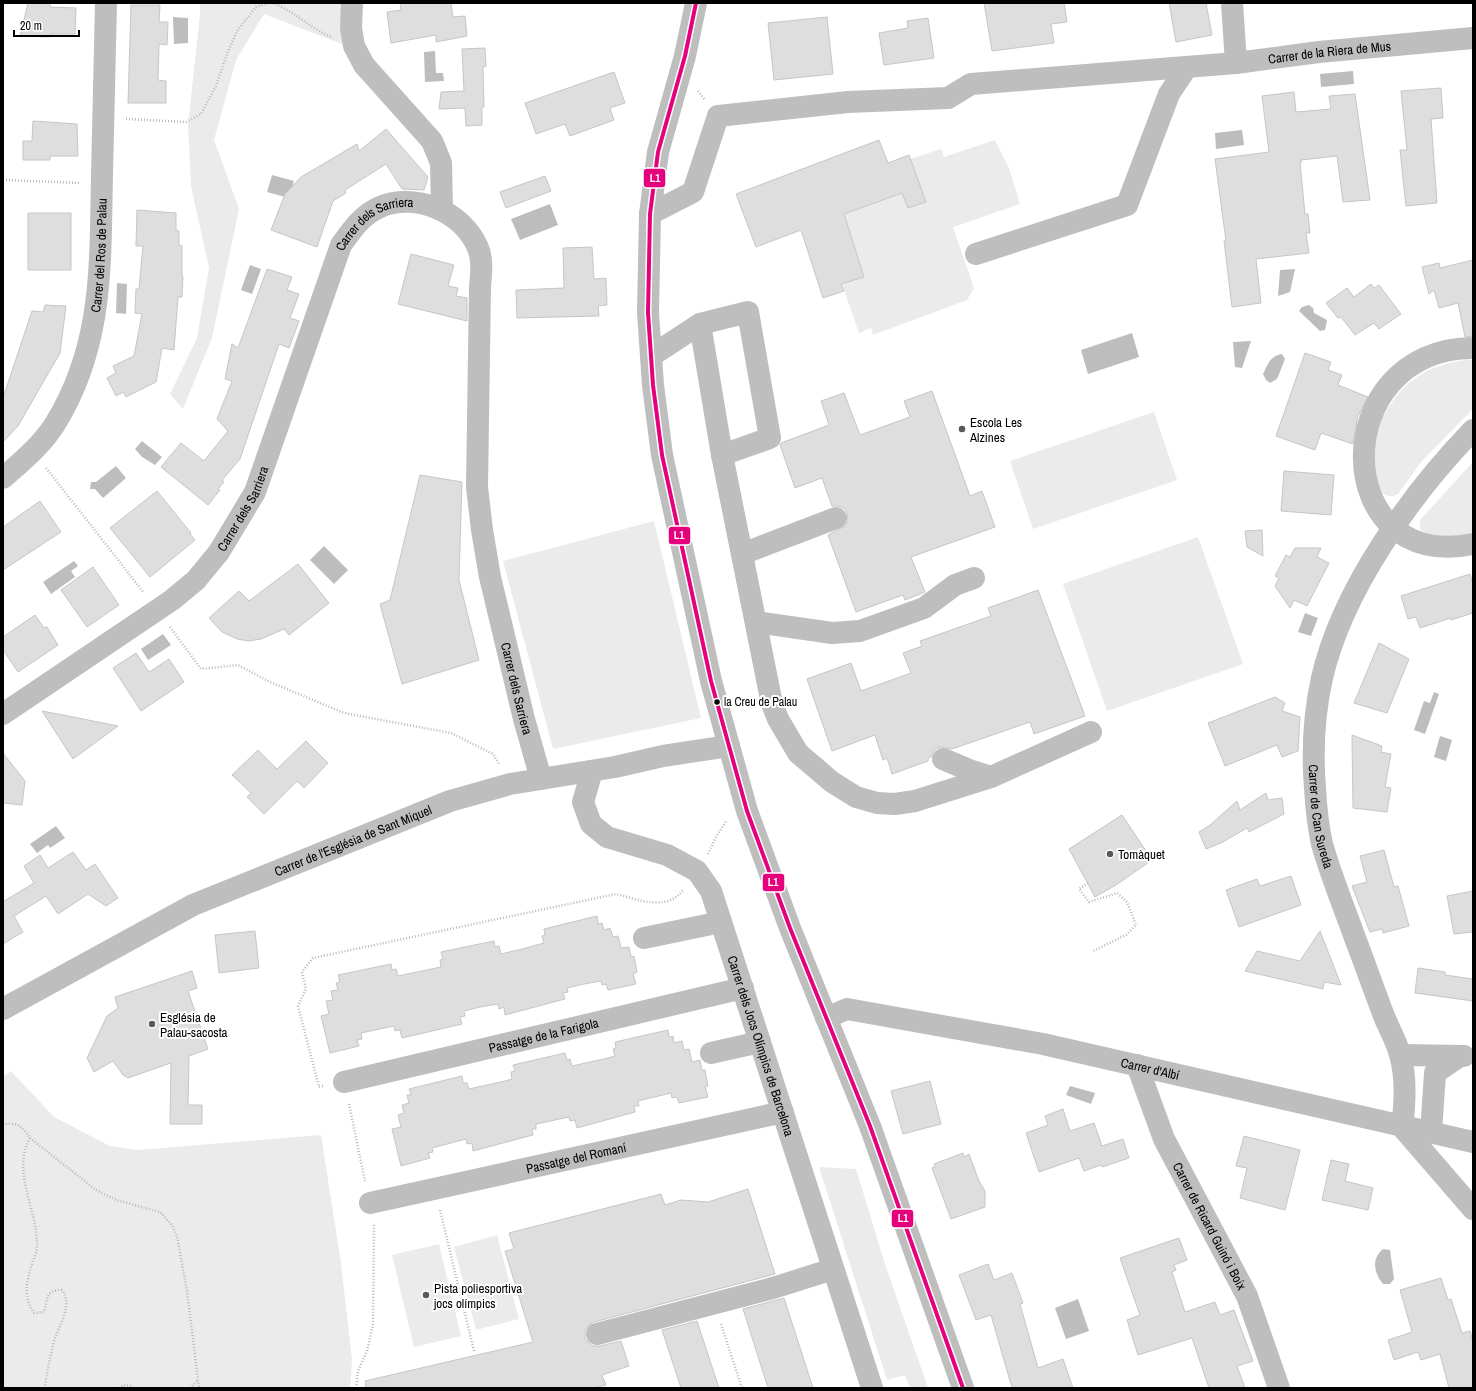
<svg xmlns="http://www.w3.org/2000/svg" width="1476" height="1391" viewBox="0 0 1476 1391" font-family="'Archivo Narrow',sans-serif">
  <style>
    .green { fill: #ebebeb }
    .water { fill: #bdbdbd }
    .building { fill: #dedede; stroke: #c6c6c6 }
    .lines { fill: none; stroke-linecap: round; stroke-linejoin: round }
    .path { stroke: #b9b9b9; stroke-width: 2.5; stroke-dasharray: 1 2; stroke-linecap: butt }
    .minor { stroke: #bebebe; stroke-width: 22 }
    .bus-1-casing { stroke: #fff; stroke-width: 7 }
    .bus-1 { stroke: #e5007d; stroke-width: 4 }
    .poi-dot { fill: #595959; stroke: #fff; stroke-width: 1.5 }
    .bus-dot { fill: #000; stroke: #fff; stroke-width: 1.5 }
    .labels { text-anchor: middle; dominant-baseline: central; stroke-width: 4; stroke-linejoin: round; paint-order: stroke }
    .bus-label { font-size: 12px; fill: #000; stroke: #fff; text-anchor: start }
    .street-label { font-size: 13px; fill: #000; stroke: #fff }
    .poi-label { font-size: 13px; fill: #000; stroke: #fff; text-anchor: start }
    .line-badge { stroke: #fff; stroke-width: 1.5 }
    .badge-label { font-size: 11px; text-anchor: middle; font-weight: bold; fill: #fff }
  </style>
  <rect width="100%" height="100%" fill="#fff"/>
  <path class="green" d="M 200,3 L 348,3 L 347,46 L 264,14 L 236,60 L 214,140 L 239,209 L 212,338 L 183,409 L 170,394 L 197,338 L 209,268 L 191,186 L 188,125 L 200,15 Z
    M 995,140 L 1009,168 L 1020,204 L 953,227 L 974,288 L 967,300 L 873,335 L 871,328 L 859,333 L 842,284 L 864,276 L 844,214 L 902,193 L 908,208 L 925,202 L 910,159 L 941,149 L 944,157 Z
    M 1465,360 L 1473,360 L 1473,409 L 1422,461 L 1398,494 C 1383,503 1373,483 1373,470 C 1373,459 1375,442 1378,431 C 1383,411 1400,388 1417,377 C 1431,367 1448,363 1465,360 Z
    M 1154,412 L 1177,480 L 1033,529 L 1010,461 Z
    M 1473,462 L 1473,535 L 1435,539 L 1420,529 L 1420,520 Z
    M 654,521 L 701,718 L 553,749 L 503,561 Z
    M 1198,537 L 1243,664 L 1107,711 L 1063,584 Z
    M 11,1071 L 54,1117 L 110,1146 L 137,1150 L 321,1135 L 341,1263 L 352,1360 L 350,1388 L 3,1388 L 3,1077 Z
    M 819,1167 L 856,1169 L 885,1264 L 928,1388 L 910,1388 L 905,1375 L 887,1380 Z
    M 497,1235 L 519,1319 L 476,1330 L 454,1247 Z
    M 439,1244 L 461,1336 L 414,1347 L 392,1255 Z"/>
  <path class="water" d="M 173,17 L 188,18 L 188,43 L 174,44 Z
    M 435,51 L 436,73 L 443,73 L 444,81 L 425,82 L 424,52 Z
    M 1353,71 L 1354,84 L 1321,87 L 1320,74 Z
    M 1242,130 L 1244,145 L 1216,149 L 1215,133 Z
    M 272,175 L 294,181 L 289,198 L 267,192 Z
    M 550,204 L 558,225 L 520,240 L 511,219 Z
    M 250,265 L 261,269 L 252,294 L 241,290 Z
    M 1295,269 L 1290,292 L 1278,296 L 1280,270 Z
    M 117,283 L 127,284 L 126,314 L 116,313 Z
    M 1309,305 L 1313,308 L 1314,313 L 1327,320 L 1325,330 L 1320,331 L 1299,311 L 1302,307 Z
    M 1132,333 L 1139,357 L 1088,374 L 1081,350 Z
    M 1251,341 L 1242,368 L 1235,367 L 1233,342 Z
    M 1282,354 L 1285,359 L 1277,379 L 1270,383 L 1266,380 L 1263,374 C 1268,364 1270,356 1282,354 Z
    M 142,441 L 162,457 L 155,465 L 142,457 L 135,449 Z
    M 116,466 L 126,478 L 103,498 L 95,489 L 90,489 L 91,482 L 96,482 Z
    M 324,546 L 348,570 L 334,584 L 310,560 Z
    M 74,561 L 78,566 L 71,571 L 75,577 L 51,594 L 43,582 Z
    M 1305,613 L 1318,618 L 1311,636 L 1298,632 Z
    M 163,634 L 171,645 L 148,660 L 141,649 Z
    M 1434,692 L 1439,694 L 1425,734 L 1414,730 L 1424,701 L 1430,703 Z
    M 1440,736 L 1452,740 L 1446,761 L 1434,757 Z
    M 56,826 L 65,838 L 50,848 L 48,845 L 37,853 L 30,844 Z
    M 1070,1086 L 1095,1093 L 1091,1104 L 1066,1095 Z
    M 1383,1249 L 1390,1250 L 1394,1279 L 1390,1284 L 1383,1284 C 1374,1273 1371,1259 1383,1249 Z
    M 1078,1299 L 1089,1331 L 1066,1339 L 1055,1308 Z"/>
  <path class="building" d="M 28,3 L 50,3 L 50,7 L 76,8 L 75,34 L 50,34 L 50,37 L 20,36 Z
    M 400,3 L 451,3 L 453,17 L 465,16 L 467,36 L 436,42 L 436,35 L 391,43 L 387,12 L 401,10 Z
    M 984,3 L 1064,3 L 1067,22 L 1051,24 L 1054,43 L 992,51 Z
    M 1169,3 L 1206,3 L 1212,35 L 1176,42 Z
    M 131,5 L 160,5 L 159,22 L 168,22 L 167,45 L 159,44 L 158,80 L 166,81 L 166,103 L 128,103 Z
    M 827,17 L 833,74 L 774,80 L 768,23 Z
    M 928,18 L 934,58 L 884,65 L 879,33 L 908,28 L 907,21 Z
    M 485,48 L 486,66 L 483,67 L 484,107 L 482,107 L 482,125 L 466,126 L 465,108 L 439,109 L 441,92 L 464,91 L 462,49 Z
    M 614,72 L 625,103 L 610,108 L 614,120 L 570,136 L 565,124 L 536,134 L 525,103 Z
    M 1441,88 L 1443,118 L 1431,119 L 1437,203 L 1406,206 L 1400,150 L 1407,150 L 1401,91 Z
    M 1294,92 L 1296,112 L 1331,109 L 1329,96 L 1355,94 L 1370,200 L 1343,202 L 1337,156 L 1301,160 L 1301,163 L 1300,163 L 1305,214 L 1308,214 L 1310,233 L 1306,233 L 1309,253 L 1256,259 L 1261,303 L 1232,307 L 1224,241 L 1226,241 L 1215,159 L 1269,152 L 1262,96 Z
    M 33,121 L 77,124 L 78,156 L 50,156 L 50,160 L 23,160 L 23,141 L 32,141 Z
    M 386,129 L 428,177 L 424,190 L 402,189 L 386,164 L 345,190 L 346,193 L 333,201 L 317,247 L 271,230 L 285,194 L 301,177 L 357,144 L 359,151 Z
    M 879,140 L 888,163 L 909,155 L 926,202 L 908,208 L 902,193 L 844,214 L 864,277 L 841,284 L 844,291 L 823,298 L 801,230 L 756,247 L 736,194 Z
    M 545,176 L 551,191 L 506,208 L 500,192 Z
    M 137,210 L 176,213 L 176,230 L 179,231 L 179,245 L 182,246 L 182,276 L 183,276 L 182,297 L 178,297 L 174,350 L 162,348 L 156,382 L 126,397 L 123,392 L 116,396 L 107,378 L 116,373 L 113,366 L 134,356 L 142,314 L 135,313 L 136,289 L 139,289 L 143,246 L 136,246 Z
    M 28,213 L 71,213 L 71,270 L 28,270 Z
    M 592,247 L 594,279 L 606,278 L 607,305 L 598,306 L 599,316 L 517,318 L 516,290 L 564,288 L 563,248 Z
    M 411,254 L 454,265 L 448,286 L 458,288 L 456,296 L 467,298 L 467,321 L 398,304 Z
    M 1473,260 L 1473,336 L 1465,337 L 1458,303 L 1439,308 L 1434,290 L 1429,294 L 1422,267 L 1439,263 L 1440,268 Z
    M 267,269 L 292,277 L 287,290 L 299,294 L 290,318 L 299,321 L 289,348 L 279,344 L 240,459 L 222,480 L 224,482 L 218,489 L 220,490 L 208,505 L 161,467 L 181,443 L 204,461 L 228,431 L 217,419 L 232,381 L 225,379 L 232,344 L 238,348 Z
    M 1371,284 L 1374,288 L 1379,285 L 1401,314 L 1379,329 L 1374,323 L 1355,335 L 1341,317 L 1338,318 L 1326,303 L 1347,288 L 1354,297 Z
    M 45,305 L 66,306 L 60,353 L 18,426 L 3,442 L 3,398 L 32,311 L 43,312 Z
    M 1305,353 L 1331,362 L 1328,370 L 1342,375 L 1338,385 L 1368,397 L 1358,416 L 1353,444 L 1321,433 L 1315,450 L 1276,436 Z
    M 932,391 L 970,496 L 982,491 L 995,527 L 911,557 L 925,592 L 923,593 L 905,600 L 903,595 L 856,612 L 828,535 L 845,526 L 848,520 L 847,513 L 844,508 L 838,506 L 832,506 L 822,478 L 795,488 L 780,445 L 781,443 L 829,425 L 821,401 L 844,393 L 860,435 L 910,417 L 904,401 Z
    M 1284,471 L 1334,475 L 1331,515 L 1281,511 Z
    M 420,475 L 462,482 L 459,580 L 479,660 L 402,684 L 380,604 L 390,600 Z
    M 157,491 L 191,533 L 190,534 L 195,540 L 150,577 L 110,528 Z
    M 40,501 L 61,532 L 3,570 L 3,527 Z
    M 1262,530 L 1263,556 L 1247,547 L 1245,531 Z
    M 1295,548 L 1321,548 L 1317,557 L 1329,563 L 1307,606 L 1294,600 L 1290,608 L 1275,586 L 1279,578 L 1275,576 L 1286,555 L 1290,557 Z
    M 298,564 L 329,603 L 289,635 L 284,629 L 261,639 L 249,641 L 237,639 L 222,632 L 209,618 L 239,591 L 249,601 Z
    M 93,567 L 119,605 L 87,627 L 61,590 Z
    M 1470,574 L 1473,584 L 1473,613 L 1451,620 L 1451,618 L 1420,628 L 1416,617 L 1408,619 L 1401,596 Z
    M 1038,590 L 1085,716 L 1034,734 L 1030,722 L 952,749 L 941,747 L 935,749 L 931,757 L 928,758 L 928,761 L 892,774 L 887,758 L 883,760 L 875,735 L 832,751 L 807,679 L 851,663 L 861,691 L 911,673 L 903,653 L 922,646 L 920,641 L 991,616 L 988,608 Z
    M 35,615 L 44,628 L 47,627 L 58,645 L 18,672 L 3,650 L 3,637 Z
    M 1379,643 L 1409,659 L 1387,713 L 1354,703 Z
    M 136,653 L 149,672 L 169,659 L 184,682 L 141,711 L 113,668 Z
    M 1275,697 L 1285,703 L 1282,711 L 1300,717 L 1298,751 L 1282,757 L 1277,745 L 1225,766 L 1208,723 Z
    M 42,711 L 63,715 L 118,726 L 73,759 Z
    M 1352,735 L 1382,746 L 1381,752 L 1391,754 L 1385,787 L 1391,788 L 1387,812 L 1353,808 Z
    M 306,741 L 328,763 L 304,788 L 297,781 L 264,814 L 247,797 L 251,793 L 232,775 L 258,750 L 277,769 Z
    M 3,753 L 25,781 L 22,805 L 3,803 Z
    M 1266,793 L 1268,800 L 1282,798 L 1284,814 L 1249,832 L 1247,828 L 1221,843 L 1206,849 L 1199,832 L 1210,825 L 1237,801 L 1240,810 Z
    M 1122,815 L 1152,860 L 1116,885 L 1095,897 L 1069,849 Z
    M 1384,850 L 1394,887 L 1398,886 L 1409,926 L 1383,933 L 1382,929 L 1370,932 L 1352,886 L 1367,882 L 1360,856 Z
    M 73,852 L 86,870 L 95,864 L 118,898 L 106,906 L 88,894 L 58,914 L 46,896 L 14,916 L 23,932 L 3,944 L 3,898 L 4,901 L 34,883 L 24,866 L 40,855 L 48,868 Z
    M 1291,876 L 1301,905 L 1239,927 L 1226,890 L 1257,879 L 1260,886 Z
    M 1473,891 L 1473,932 L 1454,934 L 1447,896 Z
    M 597,916 L 598,924 L 602,923 L 604,930 L 610,928 L 613,937 L 618,936 L 621,948 L 629,947 L 631,957 L 634,956 L 637,972 L 633,974 L 636,984 L 608,990 L 606,984 L 602,985 L 601,981 L 584,984 L 567,988 L 568,992 L 563,993 L 565,999 L 505,1015 L 504,1007 L 499,1009 L 498,1004 L 480,1007 L 464,1011 L 465,1016 L 460,1017 L 462,1024 L 402,1038 L 400,1030 L 395,1031 L 394,1026 L 361,1033 L 362,1039 L 357,1040 L 359,1046 L 330,1053 L 321,1016 L 329,1014 L 326,1001 L 333,1000 L 331,991 L 338,990 L 336,983 L 340,982 L 338,975 L 391,964 L 392,970 L 396,969 L 398,976 L 441,967 L 440,960 L 443,959 L 441,952 L 494,941 L 495,947 L 499,946 L 501,954 L 522,949 L 544,943 L 542,936 L 545,935 L 544,929 Z
    M 255,931 L 259,968 L 219,973 L 215,935 Z
    M 1320,931 L 1341,985 L 1324,982 L 1323,989 L 1245,971 L 1257,951 L 1300,961 Z
    M 1418,968 L 1445,972 L 1445,975 L 1473,979 L 1473,1001 L 1415,993 Z
    M 192,971 L 197,988 L 188,991 L 208,1049 L 189,1056 L 188,1105 L 202,1105 L 202,1124 L 170,1124 L 171,1063 L 128,1078 L 123,1075 L 113,1061 L 94,1072 L 87,1058 L 107,1016 L 118,1008 L 115,997 Z
    M 668,1030 L 669,1037 L 673,1036 L 674,1043 L 682,1041 L 684,1050 L 689,1049 L 692,1062 L 700,1060 L 702,1070 L 705,1070 L 708,1086 L 705,1086 L 708,1097 L 679,1103 L 677,1097 L 672,1098 L 671,1093 L 638,1101 L 639,1106 L 634,1106 L 635,1112 L 577,1128 L 575,1120 L 570,1121 L 569,1117 L 536,1124 L 536,1129 L 532,1129 L 533,1135 L 473,1151 L 472,1143 L 467,1144 L 466,1139 L 432,1148 L 433,1152 L 428,1153 L 430,1158 L 401,1166 L 392,1129 L 401,1127 L 398,1115 L 404,1113 L 402,1105 L 409,1103 L 407,1095 L 411,1095 L 409,1089 L 462,1076 L 463,1083 L 467,1083 L 469,1089 L 505,1081 L 512,1079 L 511,1072 L 515,1071 L 513,1065 L 565,1053 L 567,1060 L 570,1059 L 572,1066 L 608,1058 L 615,1056 L 613,1049 L 616,1048 L 615,1042 Z
    M 930,1081 L 941,1124 L 903,1134 L 891,1091 Z
    M 1063,1109 L 1070,1131 L 1094,1123 L 1102,1146 L 1123,1139 L 1129,1158 L 1102,1167 L 1101,1165 L 1084,1171 L 1079,1158 L 1039,1172 L 1026,1133 L 1048,1125 L 1045,1116 Z
    M 1244,1136 L 1300,1150 L 1285,1210 L 1240,1198 L 1247,1168 L 1236,1166 Z
    M 963,1153 L 964,1157 L 969,1154 L 979,1181 L 985,1191 L 985,1207 L 951,1219 L 932,1168 L 935,1167 L 934,1164 Z
    M 1331,1160 L 1349,1164 L 1345,1181 L 1373,1188 L 1368,1210 L 1322,1200 Z
    M 748,1189 L 775,1274 L 594,1322 L 589,1325 L 585,1331 L 585,1338 L 588,1342 L 593,1346 L 600,1346 L 621,1341 L 629,1366 L 602,1375 L 606,1385 L 594,1388 L 366,1388 L 365,1381 L 533,1342 L 505,1251 L 514,1249 L 509,1233 L 661,1194 L 665,1205 L 681,1200 L 708,1202 Z
    M 1179,1238 L 1187,1260 L 1174,1265 L 1176,1270 L 1172,1272 L 1185,1312 L 1215,1302 L 1220,1315 L 1234,1310 L 1253,1361 L 1237,1366 L 1245,1388 L 1209,1388 L 1192,1338 L 1138,1355 L 1127,1320 L 1140,1315 L 1120,1258 Z
    M 988,1264 L 994,1280 L 1012,1273 L 1023,1303 L 1020,1304 L 1038,1368 L 1063,1359 L 1073,1388 L 1012,1388 L 991,1315 L 976,1320 L 959,1275 Z
    M 1441,1278 L 1448,1300 L 1451,1299 L 1462,1333 L 1470,1331 L 1473,1341 L 1473,1388 L 1449,1388 L 1440,1354 L 1421,1360 L 1418,1352 L 1394,1360 L 1388,1340 L 1412,1332 L 1400,1290 Z
    M 784,1298 L 813,1388 L 768,1388 L 743,1309 Z
    M 697,1321 L 719,1388 L 681,1388 L 662,1330 Z"/>
  <g class="lines">
    <path class="path" d="M 273,3 C 294,11 310,28 331,37
      M 698,91 L 705,100
      M 126,119 L 186,122 L 201,114 L 216,86 L 227,54 L 237,31 L 256,7 L 268,3
      M 3,180 L 81,183
      M 46,468 L 144,593
      M 170,627 L 201,669 L 238,665 L 270,682 L 344,713 L 451,733 L 493,754 L 499,764
      M 708,854 L 716,837 L 727,820
      M 1088,883 L 1079,889 L 1089,902 L 1117,893 L 1127,902 L 1136,925 L 1126,935 L 1093,951
      M 323,1086 L 319,1087 L 298,1006 L 306,989 L 302,972 L 313,958 L 616,894 C 640,900 667,912 684,889
      M 349,1104 L 365,1181
      M 3,1123 C 7,1125 8,1123 12,1124 C 21,1124 25,1131 30,1138 C 11,1171 38,1211 37,1246 C 37,1251 35,1256 33,1261 C 27,1279 22,1296 34,1313 L 44,1312 C 48,1299 45,1290 62,1290 C 74,1307 57,1327 53,1345 C 50,1359 46,1374 45,1388
      M 30,1138 L 96,1190 L 116,1200 L 160,1212 L 172,1225 L 177,1236 L 187,1291 L 199,1388
      M 440,1210 L 474,1351
      M 721,1324 L 742,1388
      M 119,1388 L 124,1385 L 132,1386 L 133,1388
      M 190,1388 L 198,1380
      M 356,1388 L 358,1371 L 367,1351 L 373,1325 L 374,1223"/>
    <g class="minor">
      <path d="M 352,3 L 351,28 L 354,46 L 364,65 L 432,141 L 441,163 L 442,209"/>
      <path d="M 696,3 L 685,56 L 658,152 L 650,214 L 648,313 L 653,385 L 662,455 L 711,681 L 747,811 L 790,928 L 870,1126 L 963,1388"/>
      <path d="M 1232,3 L 1236,63"/>
      <path id="s1" d="M 650,214 L 693,192 L 718,116 L 848,102 L 948,98 L 971,84 L 1236,63 L 1319,52 L 1473,38"/>
      <path d="M 976,254 L 1127,205 L 1169,94 L 1187,67"/>
      <path d="M 700,324 L 722,455 L 772,704 L 778,719 L 798,753 L 832,782 L 856,797 L 877,803 L 895,804 L 915,801 L 991,777 L 1091,732"/>
      <path d="M 1473,348 C 1326,349 1329,574 1473,544"/>
      <path d="M 651,356 L 700,324 L 748,312 L 770,438 L 722,455"/>
      <path id="s2" d="M 1473,430 C 1411,494 1342,590 1322,678 C 1314,714 1312,751 1315,788 C 1316,806 1318,826 1322,844 C 1331,876 1344,907 1355,938 C 1365,964 1374,990 1384,1016 C 1389,1029 1397,1042 1400,1055 C 1407,1078 1405,1104 1402,1127 L 1473,1209"/>
      <path id="s3" d="M 3,478 C 21,462 42,445 55,424 C 104,345 100,264 102,175 C 103,118 105,60 106,3"/>
      <path d="M 742,554 L 836,518"/>
      <path d="M 756,622 L 832,633 L 860,631 L 924,608 L 955,585 L 974,578"/>
      <path id="s4" d="M 3,714 L 172,600 L 196,580 L 219,552 L 255,492 L 341,245 C 351,231 361,216 378,208 C 414,191 463,211 478,248 C 483,260 481,274 480,287 L 477,487 L 482,530 L 490,577 L 524,719 L 541,779"/>
      <path d="M 943,759 L 969,770 L 991,777"/>
      <path id="s5" d="M 592,771 L 583,802 L 591,824 L 607,837 L 667,855 L 697,871 L 711,891 L 872,1388"/>
      <path d="M 644,938 L 721,922"/>
      <path id="s6" d="M 3,1009 L 193,905 L 450,801 L 510,784 L 615,767 L 663,756 L 729,746"/>
      <path id="s7" d="M 826,1018 L 847,1009 L 1043,1044 L 1473,1142"/>
      <path d="M 711,1053 L 760,1042"/>
      <path d="M 1401,1055 L 1464,1056"/>
      <path id="s8" d="M 1137,1065 L 1164,1139 L 1247,1296 L 1279,1388"/>
      <path id="s9" d="M 344,1082 L 743,988"/>
      <path d="M 1431,1132 L 1435,1073 L 1460,1056"/>
      <path id="s10" d="M 370,1203 L 783,1112"/>
      <path d="M 597,1334 L 773,1288 L 833,1269"/>
    </g>
    <defs>
      <path id="bus-1" d="M 696,3 L 685,56 L 658,152 L 650,214 L 648,313 L 653,385 L 662,455 L 711,681 L 747,811 L 790,928 L 870,1126 L 963,1388"/>
    </defs>
    <use href="#bus-1" class="bus-1-casing"/>
    <use href="#bus-1" class="bus-1"/>
  </g>
  <g class="poi-dot">
    <circle cx="962" cy="429" r="4"/>
    <circle cx="1110" cy="854" r="4"/>
    <circle cx="152" cy="1024" r="4"/>
    <circle cx="426" cy="1295" r="4"/>
  </g>
  <circle class="bus-dot" cx="717" cy="702" r="3.5"/>
  <g class="labels">
    <g class="bus-label">
      <text x="724" y="702">la Creu de Palau</text>
    </g>
    <g class="street-label">
      <text stroke="none"><textPath href="#s1" startOffset="746">Carrer de la Riera de Mus</textPath></text>
      <text stroke="none"><textPath href="#s4" startOffset="645">Carrer dels Sarriera</textPath></text>
      <text stroke="none"><textPath href="#s3" startOffset="252">Carrer del Ros de Palau</textPath></text>
      <text stroke="none"><textPath href="#s4" startOffset="321">Carrer dels Sarriera</textPath></text>
      <text stroke="none"><textPath href="#s4" startOffset="1220">Carrer dels Sarriera</textPath></text>
      <text stroke="none"><textPath href="#s2" startOffset="433">Carrer de Can Sureda</textPath></text>
      <text stroke="none"><textPath href="#s6" startOffset="389">Carrer de l'Església de Sant Miquel</textPath></text>
      <text stroke="none"><textPath href="#s9" startOffset="205">Passatge de la Farigola</textPath></text>
      <text stroke="none"><textPath href="#s5" startOffset="360">Carrer dels Jocs Olímpics de Barcelona</textPath></text>
      <text stroke="none"><textPath href="#s7" startOffset="332">Carrer d'Albí</textPath></text>
      <text stroke="none"><textPath href="#s10" startOffset="211">Passatge del Romaní</textPath></text>
      <text stroke="none"><textPath href="#s8" startOffset="177">Carrer de Ricard Guinó i Boix</textPath></text>
    </g>
    <g class="poi-label">
      <text x="970" y="422">Escola Les<tspan x="970" dy="15">Alzines</tspan></text>
      <text x="1118" y="854">Tomàquet</text>
      <text x="160" y="1017">Església de<tspan x="160" dy="15">Palau-sacosta</tspan></text>
      <text x="434" y="1288">Pista poliesportiva<tspan x="434" dy="15">jocs olímpics</tspan></text>
    </g>
  </g>
  <g class="line-badge">
    <rect x="643" y="168" width="23" height="20" rx="4" fill="#e5007d"/>
    <rect x="668" y="526" width="23" height="19" rx="4" fill="#e5007d"/>
    <rect x="762" y="873" width="23" height="19" rx="4" fill="#e5007d"/>
    <rect x="891" y="1209" width="23" height="19" rx="4" fill="#e5007d"/>
  </g>
  <g class="badge-label">
    <text x="655" y="182">L1</text>
    <text x="679" y="539">L1</text>
    <text x="773" y="886">L1</text>
    <text x="903" y="1222">L1</text>
  </g>
  <rect width="1476" height="1391" fill="none" stroke="#000000" stroke-width="8"/>
  <path d="M14 30v6h65v-6" fill="none" stroke="#000000" stroke-width="2"/>
  <text x="20" y="30" font-size="12" fill="#000000" stroke="#ffffff" stroke-width="3" paint-order="stroke">20 m</text>
</svg>
